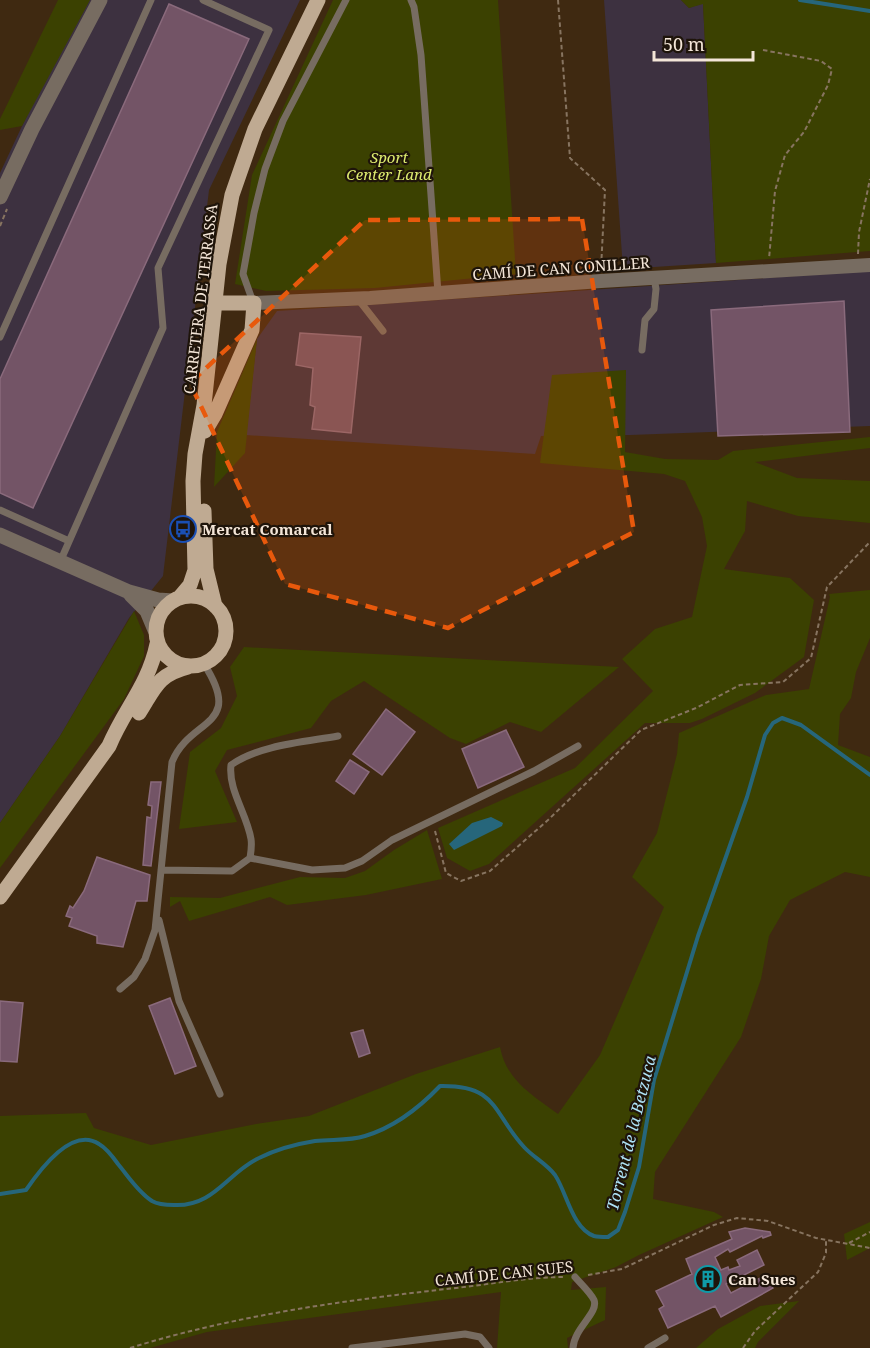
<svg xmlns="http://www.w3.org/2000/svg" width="870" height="1348" viewBox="0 0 870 1348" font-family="'Noto Serif',serif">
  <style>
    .industrial { fill: #3d3140 }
    .green { fill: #3b4101 }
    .water { fill: #26667b }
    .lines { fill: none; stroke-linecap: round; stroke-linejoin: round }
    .stream { stroke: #26667b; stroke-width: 4 }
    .building { fill: #735466; stroke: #8a6a7c; stroke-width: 1.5 }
    .path { stroke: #877460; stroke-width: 2; stroke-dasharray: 4.5 3; stroke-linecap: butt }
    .service { stroke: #776c61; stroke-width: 7 }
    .minor { stroke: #776c61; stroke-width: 14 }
    .tertiary { stroke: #776c61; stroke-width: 15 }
    .primary { stroke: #bfaa92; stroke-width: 15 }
    .marked { fill: #e8590c; fill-opacity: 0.2; stroke: #e8590c; stroke-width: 4.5; stroke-dasharray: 12 8; stroke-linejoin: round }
    .labels { text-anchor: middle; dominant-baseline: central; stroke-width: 4.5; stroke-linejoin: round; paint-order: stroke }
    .park-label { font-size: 15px; font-style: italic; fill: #ddeb6f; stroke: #1e140a }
    .street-label { font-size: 15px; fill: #f4e6d8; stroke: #1e140a }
    .poi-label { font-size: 15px; font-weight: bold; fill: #f4e6d8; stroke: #1e140a; text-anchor: start }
    .water-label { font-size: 16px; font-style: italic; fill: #afe3f7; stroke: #1e140a }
  </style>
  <rect width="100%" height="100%" fill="#3f2911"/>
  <path class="industrial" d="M 88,0 L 300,0 L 209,190 L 163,576 L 129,618 L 60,736 L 0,823 L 0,173 L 30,109 Z
    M 604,0 L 681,0 L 689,8 L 703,3 L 716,263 L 623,269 Z
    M 870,271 L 870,426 L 630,435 L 541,436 L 535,454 L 246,435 L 257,339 L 277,311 Z"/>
  <path class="green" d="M 58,0 L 90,0 L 22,126 L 0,130 L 0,119 Z
    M 333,0 L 498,0 L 516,274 L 375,288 L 266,291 L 235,284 L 252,175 Z
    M 681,0 L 870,0 L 870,251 L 716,263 L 703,4 L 689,8 Z
    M 257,339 L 245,453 L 214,487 L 217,432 Z
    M 626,370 L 625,452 L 665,459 L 718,460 L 733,451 L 870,437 L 870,448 L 755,462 L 797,478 L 870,481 L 870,523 L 798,516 L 747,501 L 745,531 L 724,569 L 790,578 L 814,600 L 804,657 L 755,693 L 702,719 L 690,723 L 645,723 L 489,864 L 470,871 L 447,858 L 438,828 L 575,768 L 653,691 L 622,659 L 655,629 L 692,617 L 707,546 L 702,517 L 685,481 L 664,474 L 540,463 L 552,375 Z
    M 870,590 L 870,638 L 856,672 L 851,698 L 840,714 L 838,745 L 870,757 L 870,877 L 845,872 L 790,900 L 769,936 L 761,979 L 741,1037 L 655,1172 L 653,1199 L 714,1212 L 723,1217 L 639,1255 L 616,1267 L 572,1282 L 571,1290 L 606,1287 L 605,1320 L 567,1338 L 568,1348 L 497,1348 L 501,1292 L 207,1332 L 150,1348 L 0,1348 L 0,1116 L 86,1113 L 94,1128 L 151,1145 L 256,1124 L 309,1116 L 416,1074 L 500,1047 C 506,1080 532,1095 558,1114 L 600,1055 L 664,907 L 632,877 L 657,833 L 677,754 L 679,733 L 766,695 L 809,689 L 830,597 L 829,594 Z
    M 134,611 L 144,635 L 144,656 L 124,699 L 0,868 L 0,823 L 60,736 Z
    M 244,647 L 619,667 L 541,732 L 510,722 L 466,744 L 450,738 L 364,681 L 331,701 L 311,728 L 227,750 L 215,771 L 237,822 L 179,829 L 190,752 L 221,728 L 237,696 L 230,667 Z
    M 427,830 L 442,879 L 366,895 L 287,905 L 270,897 L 189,921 L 180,901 L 170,907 L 170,897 L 220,898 L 300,877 L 345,878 L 365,871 L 394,850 Z
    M 870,1222 L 870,1248 L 847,1260 L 844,1234 Z
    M 799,1301 L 758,1342 L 755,1348 L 696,1348 L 718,1329 L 760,1306 Z"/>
  <path class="water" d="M 491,817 L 503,823 L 502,826 L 454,850 L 449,844 L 472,823 Z"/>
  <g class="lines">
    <path class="stream" d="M 800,0 L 870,11
      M 0,1194 L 26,1190 C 39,1171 72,1126 99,1144 C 106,1148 113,1157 118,1164 C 128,1176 138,1192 152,1201 C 157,1204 167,1205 174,1205 C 214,1207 227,1173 259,1158 C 277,1149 296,1144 315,1141 C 332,1139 349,1141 365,1136 C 395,1127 419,1108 440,1086 C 498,1085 492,1112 524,1147 C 533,1157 547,1164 555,1175 C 567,1193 572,1228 594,1236 C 598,1237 604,1237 608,1237 L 618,1230 L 625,1212 L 639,1167 L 654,1080 L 698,936 L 747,797 L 765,735 L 773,723 L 782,718 L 801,725 L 870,775"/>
  </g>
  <path class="building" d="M 169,4 L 249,39 L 33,508 L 0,493 L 0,379 Z
    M 844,301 L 850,432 L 718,436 L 711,310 Z
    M 300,333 L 361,337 L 351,433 L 312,429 L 315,407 L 310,405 L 313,368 L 296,365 Z
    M 386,709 L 415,732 L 382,775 L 353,754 Z
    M 506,730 L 524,767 L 478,788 L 462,749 Z
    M 350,760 L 369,772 L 354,794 L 336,781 Z
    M 151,782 L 161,782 L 151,866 L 143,865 L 147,817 L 151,818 L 152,806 L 148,805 Z
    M 97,857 L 150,875 L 147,901 L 136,901 L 123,947 L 97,943 L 97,936 L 69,926 L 72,918 L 66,916 L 70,906 L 73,908 L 84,891 Z
    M 170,998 L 196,1066 L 175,1074 L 149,1006 Z
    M 0,1001 L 23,1003 L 17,1062 L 0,1061 Z
    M 363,1030 L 370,1053 L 359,1057 L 351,1033 Z
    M 745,1228 L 770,1232 L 771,1235 L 763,1238 L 762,1236 L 730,1252 L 728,1249 L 715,1257 L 721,1270 L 728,1267 L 729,1270 L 740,1266 L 737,1260 L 757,1250 L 764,1265 L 726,1284 L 731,1293 L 766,1275 L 773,1288 L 721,1317 L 715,1306 L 668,1328 L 659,1309 L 664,1306 L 656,1291 L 692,1274 L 686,1259 L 732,1239 L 729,1232 Z"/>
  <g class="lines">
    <path class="path" d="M 558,0 L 570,158 L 605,190 L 601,269
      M 763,50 L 821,61 L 832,69 L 828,85 L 804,132 L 785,155 L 775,191 L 769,259
      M 0,226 L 7,209
      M 858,254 L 859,232 L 870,179
      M 435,831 L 446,873 L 461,881 L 490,871 L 548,820 L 641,730 L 696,708 L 740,685 L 783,682 L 811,658 L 827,587 L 869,543
      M 849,1243 L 870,1232
      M 588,1275 L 622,1269 L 714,1225 L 737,1218 L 768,1221 L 816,1238 L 870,1248
      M 130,1348 C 236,1315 346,1300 456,1288 C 492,1284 528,1277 564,1277
      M 743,1348 L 755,1331 L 818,1272 L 826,1253 L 826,1240"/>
    <path class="service" d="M 411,0 L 414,7 L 421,55 L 438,293
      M 358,299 L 383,331
      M 253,302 L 243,274 L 254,213 L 265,169 L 283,121 L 346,0
      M 0,337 L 151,0
      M 642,350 L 645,320 L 654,309 L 656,289 L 654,278
      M 0,510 L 69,541
      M 60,562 L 163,328 L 158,268 L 269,30 L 203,0
      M 250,858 L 312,870 L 345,868 L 362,861 L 392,840 L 534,771 L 578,746
      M 161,870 L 232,871 L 250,858 C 251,852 252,845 251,839 C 247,814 228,790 231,765 C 259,745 304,742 338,736
      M 159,920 L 179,1001 L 220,1094
      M 120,989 L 134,977 L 145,959 L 155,930 L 172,762 C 190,717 245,728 204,664
      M 352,1348 L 465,1334 L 480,1337 L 489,1348
      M 573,1348 C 574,1328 599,1313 594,1300 C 590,1292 581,1284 575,1277
      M 648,1348 L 665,1338"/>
    <path class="minor" d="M 254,303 L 370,298 L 601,281 L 870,265"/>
    <path class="tertiary" d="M 0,197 L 32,129 L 100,0
      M 0,535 L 129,592 L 158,600 L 173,601
      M 131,595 L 147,611 L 155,630"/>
    <path class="primary" d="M 205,431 L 215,414 L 252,330 L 254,303 L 215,303
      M 204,511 L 206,569 L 215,606
      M156 631a35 35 0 1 1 70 0a35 35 0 1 1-70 0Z
      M 179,598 L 190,585 L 195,570 L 193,481 L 195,454 L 204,405 L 219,264 L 232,195 L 255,129 L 318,0
      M 139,713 C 155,688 157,675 188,667
      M 0,897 L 109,746 C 125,708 148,686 157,644"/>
  </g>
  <path class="marked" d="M 582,219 L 634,532 L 448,628 L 285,584 L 190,383 L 365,220 Z"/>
  <defs>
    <symbol id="bus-ring" viewBox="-11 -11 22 22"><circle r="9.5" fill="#1e140a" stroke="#1a4fb4" stroke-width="1.5"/><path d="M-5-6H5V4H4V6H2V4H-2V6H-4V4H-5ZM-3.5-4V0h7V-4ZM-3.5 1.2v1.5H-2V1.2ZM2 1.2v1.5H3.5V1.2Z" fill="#1a4fb4"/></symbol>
    <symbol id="building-ring" viewBox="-11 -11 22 22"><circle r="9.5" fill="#1e140a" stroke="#0f9aa8" stroke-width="1.5"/><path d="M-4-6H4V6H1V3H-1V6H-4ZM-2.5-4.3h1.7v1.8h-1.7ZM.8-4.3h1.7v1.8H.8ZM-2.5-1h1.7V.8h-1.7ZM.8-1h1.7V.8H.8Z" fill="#0f9aa8"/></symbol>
  </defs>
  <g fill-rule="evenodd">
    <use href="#bus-ring" x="168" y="514" width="30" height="30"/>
    <use href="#building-ring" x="693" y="1264" width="30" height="30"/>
  </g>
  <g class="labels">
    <g class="park-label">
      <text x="389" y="157">Sport<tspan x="389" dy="17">Center Land</tspan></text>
    </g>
    <g class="street-label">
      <text transform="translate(561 268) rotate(-4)">CAMÍ DE CAN CONILLER</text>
      <text transform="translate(200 299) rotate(-83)">CARRETERA DE TERRASSA</text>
      <text transform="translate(504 1273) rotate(-6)">CAMÍ DE CAN SUES</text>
    </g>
    <g class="poi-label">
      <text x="202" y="529">Mercat Comarcal</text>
      <text x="728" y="1279">Can Sues</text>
    </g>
    <g class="water-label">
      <text transform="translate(631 1133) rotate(-76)">Torrent de la Betzuca</text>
    </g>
  </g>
  <path d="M654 51v9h99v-9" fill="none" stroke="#f4e6d8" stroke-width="3"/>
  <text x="663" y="51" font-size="18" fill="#f4e6d8" stroke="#1e140a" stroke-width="4.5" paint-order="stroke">50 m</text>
</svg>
